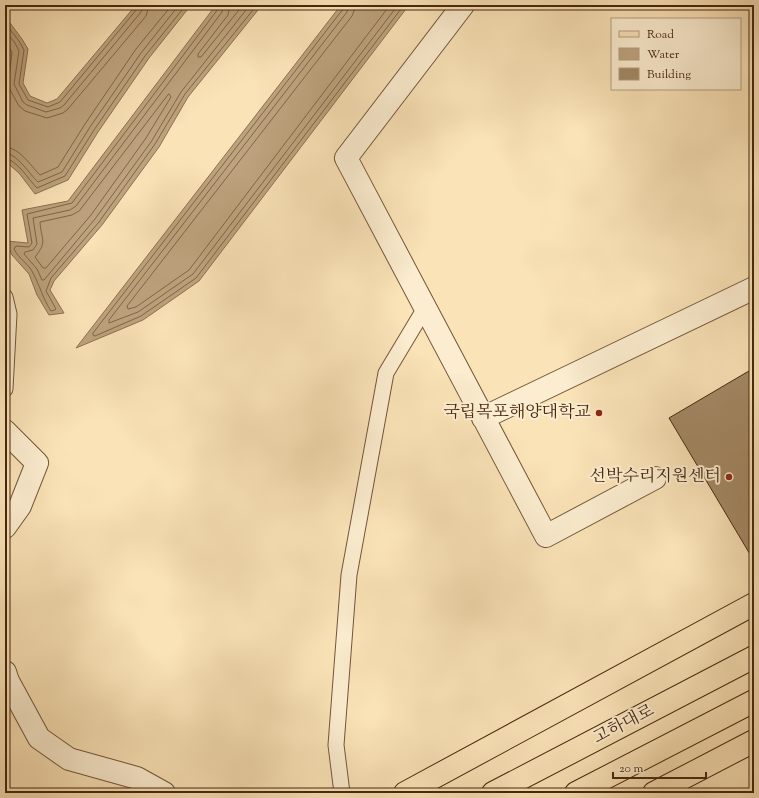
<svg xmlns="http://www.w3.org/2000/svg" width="759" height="798" viewBox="0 0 759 798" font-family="'Sorts Mill Goudy','Noto Serif KR',serif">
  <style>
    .water { fill: #bda37e; stroke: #8d7152 }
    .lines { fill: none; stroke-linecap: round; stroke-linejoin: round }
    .shore { stroke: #826546; stroke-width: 1 }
    .building { fill: #a48966; stroke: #46270f }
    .service-casing { stroke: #735639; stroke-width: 17 }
    .minor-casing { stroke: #735639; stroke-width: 24 }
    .primary-casing { stroke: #46270f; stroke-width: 24 }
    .service { stroke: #fcedd0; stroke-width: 15 }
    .minor { stroke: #fcedd0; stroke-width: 22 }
    .primary { stroke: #fae3b7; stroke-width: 22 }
    .poi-dot { fill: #8f2418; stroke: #fcedd0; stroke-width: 1.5 }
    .labels { text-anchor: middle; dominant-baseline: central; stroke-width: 4; stroke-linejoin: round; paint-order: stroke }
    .poi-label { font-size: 17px; fill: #46270f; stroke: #fcedd0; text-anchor: end }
    .street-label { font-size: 17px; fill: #46270f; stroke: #fcedd0 }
  </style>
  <rect width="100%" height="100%" fill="#fae3b7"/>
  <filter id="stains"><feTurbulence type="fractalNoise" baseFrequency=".005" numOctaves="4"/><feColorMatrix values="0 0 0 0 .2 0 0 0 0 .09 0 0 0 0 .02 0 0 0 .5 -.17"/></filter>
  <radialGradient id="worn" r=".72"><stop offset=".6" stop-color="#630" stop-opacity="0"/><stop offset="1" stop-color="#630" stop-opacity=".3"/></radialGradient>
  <path class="water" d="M 136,5 L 191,5 L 149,58 L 98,132 L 68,180 L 35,194 L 19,173 L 5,161 L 5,20 L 7,19 L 22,39 L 28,49 L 23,83 L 30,96 L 47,103 L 57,99 Z
    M 216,5 L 262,5 L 188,97 L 159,147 L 102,225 L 54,281 L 50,290 L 64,313 L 49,315 L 37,295 L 29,274 L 12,255 L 6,241 L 28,243 L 22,210 L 68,201 Z
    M 341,5 L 409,5 L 199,281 L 143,320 L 76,348 Z"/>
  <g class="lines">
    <path class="shore" d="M 219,5 L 218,9 L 72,203 L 27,214 L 32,243 L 29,247 L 16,246 L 14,249 C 18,258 29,264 33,273 C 40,286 43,299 51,311 L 55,310 L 56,309 L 46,291 L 51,278 L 99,222 L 155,144 L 185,94 L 257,5
      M 224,5 L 222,12 L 76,206 L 70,210 L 33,218 L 37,244 L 33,250 L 25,252 L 24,254 L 37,269 L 42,280 L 44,280 L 95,219 L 151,142 L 181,92 L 250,5
      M 230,5 L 228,15 L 198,54 L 198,57 L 201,57 L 243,5
      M 344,5 L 343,9 L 93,333 L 93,335 L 95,336 L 141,316 L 196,278 L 404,5
      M 349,5 L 347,12 L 109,320 L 109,323 L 138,312 L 193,274 L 398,5
      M 355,5 L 354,11 L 352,16 L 127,306 L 128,309 L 136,307 L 189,270 L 390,5
      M 5,23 L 19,41 L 24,50 L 19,84 L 28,100 L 48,107 L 60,102 L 137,9 L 138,5
      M 5,31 L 15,43 L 19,51 L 14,84 L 23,102 L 27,105 L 46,112 L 60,108 L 64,105 L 141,12 L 143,5
      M 5,41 L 12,52 L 8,86 L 19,106 L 25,111 L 47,118 L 63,113 L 68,109 L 146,16 L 149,5
      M 169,94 L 171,97 L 146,138 L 91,215 L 46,268 L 43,268 L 35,257 C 48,241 41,240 40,222 L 72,215 L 79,211 Z
      M 5,147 C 20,148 30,165 40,175 L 58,167 L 85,124 L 136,49 L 172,5
      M 5,153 C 18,154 29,174 38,182 L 62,172 L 90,127 L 141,53 L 179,5
      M 5,158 C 17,160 29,180 37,188 L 65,176 L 94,130 L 145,56 L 186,5"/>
  </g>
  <path class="building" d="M 754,368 L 754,561 L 669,418 Z"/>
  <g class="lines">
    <defs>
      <path id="service" d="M 5,297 L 9,314 L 5,389
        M 342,793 L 336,745 L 349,575 L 386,373 L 425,308"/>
      <path id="minor" d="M 463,5 L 346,158 L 546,536 L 655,478
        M 483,418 L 754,288
        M 5,431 L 37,463 L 20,506 L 5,527
        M 5,672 L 8,681 L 39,738 L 69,759 L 137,778 L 164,793"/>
      <path id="primary" d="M 405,793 L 754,604
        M 493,793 L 754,657
        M 576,793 L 754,701
        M 654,793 L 754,741"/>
    </defs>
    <use href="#service" class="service-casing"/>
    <use href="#minor" class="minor-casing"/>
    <use href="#primary" class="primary-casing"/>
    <use href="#service" class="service"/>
    <use href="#minor" class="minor"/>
    <use href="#primary" class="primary"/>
  </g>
  <g class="poi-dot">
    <circle cx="599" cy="413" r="4"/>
    <circle cx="729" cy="477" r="4"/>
  </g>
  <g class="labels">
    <g class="poi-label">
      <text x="591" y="413">국립목포해양대학교</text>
      <text x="721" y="477">선박수리지원센터</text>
    </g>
    <g class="street-label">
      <text transform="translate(624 725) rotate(-27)">고하대로</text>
    </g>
  </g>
  <rect width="759" height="798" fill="none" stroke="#fae3b7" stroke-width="20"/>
  <rect x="6" y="6" width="747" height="786" fill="none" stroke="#46270f" stroke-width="2"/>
  <rect x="10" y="10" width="739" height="778" fill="none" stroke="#46270f"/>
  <rect x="611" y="18" width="130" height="72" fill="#fcedd0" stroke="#b39e83"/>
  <rect x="619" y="31" width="20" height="6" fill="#fae3b7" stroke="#b39e83"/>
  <text x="647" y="38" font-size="12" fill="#46270f">Road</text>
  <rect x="619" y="48" width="20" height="12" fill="#bda37e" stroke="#b39e83"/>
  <text x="647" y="58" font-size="12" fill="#46270f">Water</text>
  <rect x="619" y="68" width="20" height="12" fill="#a48966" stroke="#b39e83"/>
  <text x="647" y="78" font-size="12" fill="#46270f">Building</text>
  <path d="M613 772v6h93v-6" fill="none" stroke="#46270f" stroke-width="2"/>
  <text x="619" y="772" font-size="12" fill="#46270f" stroke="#fcedd0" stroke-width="3" paint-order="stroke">20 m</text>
  <rect width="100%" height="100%" filter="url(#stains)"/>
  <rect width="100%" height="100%" fill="url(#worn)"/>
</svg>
